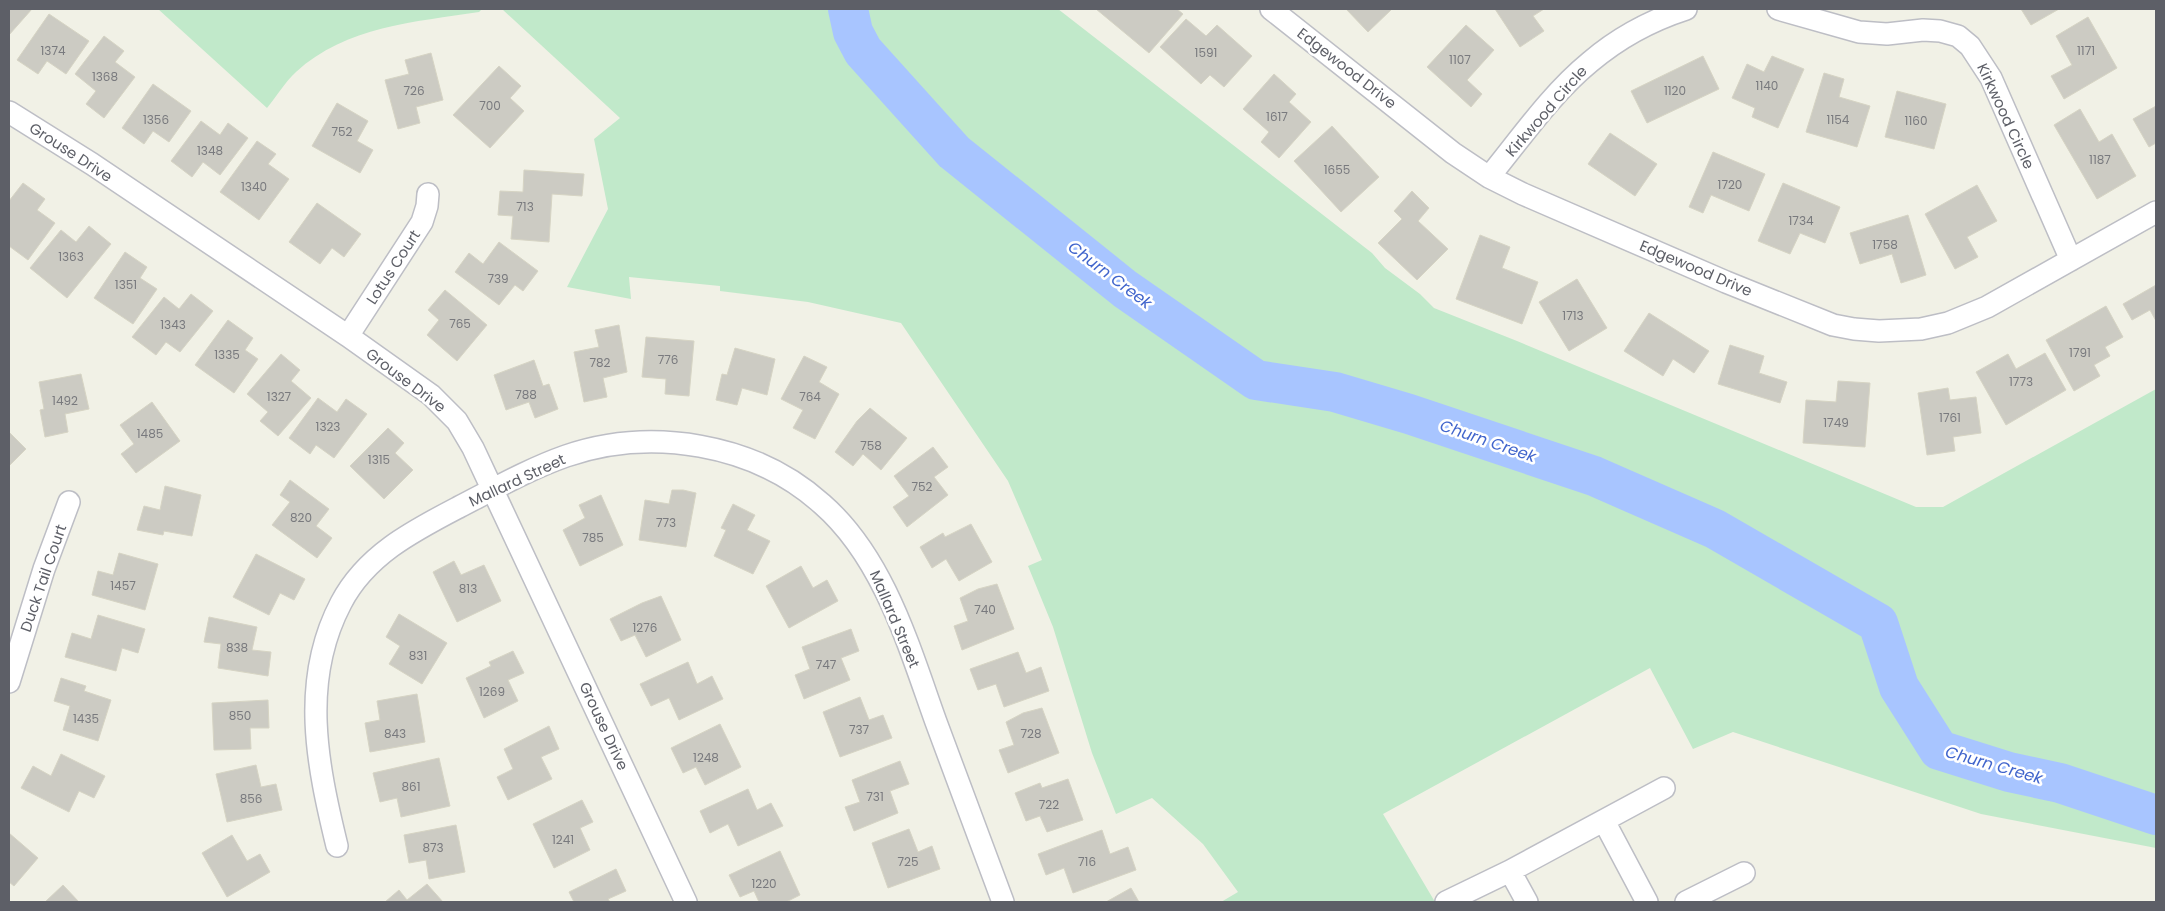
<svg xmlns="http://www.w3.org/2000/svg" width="2165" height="911" viewBox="0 0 2165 911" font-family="Poppins,sans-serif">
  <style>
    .green { fill: #c1e9ca }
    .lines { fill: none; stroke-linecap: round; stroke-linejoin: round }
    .river { stroke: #a8c5ff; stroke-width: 40 }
    .building { fill: #cccbc3; stroke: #d6d4c4 }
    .minor-casing { stroke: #bdbec5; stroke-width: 24 }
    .minor { stroke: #fff; stroke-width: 21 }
    .labels { text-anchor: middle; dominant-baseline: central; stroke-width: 5; stroke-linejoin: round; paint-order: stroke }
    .number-label { font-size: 12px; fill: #797a7e }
    .street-label { font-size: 15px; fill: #5d5f67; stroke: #fff }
    .water-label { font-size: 16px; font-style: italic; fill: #4165cc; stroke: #fff }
  </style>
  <rect width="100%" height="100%" fill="#f1f1e6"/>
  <path class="green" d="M 158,9 L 482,9 L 479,12 C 415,22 346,26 296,72 C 285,82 276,97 267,108 Z
    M 502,9 L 1058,9 L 1372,253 L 1385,268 L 1420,294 L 1434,308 L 1517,341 L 1916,507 L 1943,507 L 2156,389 L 2156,848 L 1981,814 L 1733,732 L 1693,749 L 1650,668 L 1383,814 L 1435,902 L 1221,902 L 1238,892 L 1203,844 L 1152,798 L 1116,814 L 1092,753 L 1053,627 L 1028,566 L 1042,560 L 1008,481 L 901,323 L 808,302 L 720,291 L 720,286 L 629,277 L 631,299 L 567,287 L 608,209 L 594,139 L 620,118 Z"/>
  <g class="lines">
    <path class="river" d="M 848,9 L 853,32 L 863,51 L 954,152 L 1125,289 L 1256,380 L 1335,392 L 1409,414 L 1594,476 L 1715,529 L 1878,623 L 1899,687 L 1939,750 L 2009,772 L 2060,783 L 2156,815"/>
  </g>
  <path class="building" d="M 9,9 L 32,9 L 9,35 Z
    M 1096,9 L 1177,9 L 1183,14 L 1149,53 Z
    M 1346,9 L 1392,9 L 1368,32 Z
    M 1495,9 L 1544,9 L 1533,16 L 1544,31 L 1520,47 Z
    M 2021,9 L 2059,9 L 2031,25 Z
    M 49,14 L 89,41 L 66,74 L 47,61 L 38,74 L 17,60 Z
    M 2088,17 L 2117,68 L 2064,99 L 2051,76 L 2072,65 L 2056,36 Z
    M 1186,19 L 1206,36 L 1217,25 L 1252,56 L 1224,87 L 1210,75 L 1201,84 L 1160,47 Z
    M 1466,25 L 1494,50 L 1467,80 L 1482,94 L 1471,107 L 1427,67 Z
    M 104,36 L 124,51 L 115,62 L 135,77 L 104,118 L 86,104 L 96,91 L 75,74 Z
    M 431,53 L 443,100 L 416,107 L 420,123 L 398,129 L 385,80 L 409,74 L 405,60 Z
    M 1703,56 L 1719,89 L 1647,123 L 1631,91 Z
    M 1772,56 L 1804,69 L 1778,128 L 1752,117 L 1755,108 L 1732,98 L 1747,64 L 1764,72 Z
    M 499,66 L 521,86 L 510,98 L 524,111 L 490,148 L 453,115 Z
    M 1824,73 L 1844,79 L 1839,97 L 1870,106 L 1857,147 L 1806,132 Z
    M 1274,74 L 1296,94 L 1289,102 L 1311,122 L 1279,158 L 1261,142 L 1269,132 L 1243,109 Z
    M 153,84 L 191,111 L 169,142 L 153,131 L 144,144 L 122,128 Z
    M 1897,91 L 1946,104 L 1934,149 L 1885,137 Z
    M 337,103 L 368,121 L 357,141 L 373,150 L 360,173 L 312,146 Z
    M 2156,106 L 2156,143 L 2149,147 L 2133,119 Z
    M 2080,109 L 2099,142 L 2112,134 L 2136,176 L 2097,199 L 2054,125 Z
    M 201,121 L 220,135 L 228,123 L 248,138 L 220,175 L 203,162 L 192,177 L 171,161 Z
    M 1332,126 L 1379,177 L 1341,212 L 1294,161 Z
    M 1610,133 L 1657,164 L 1635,196 L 1588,164 Z
    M 257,141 L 276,154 L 268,164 L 289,179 L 259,220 L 220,192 Z
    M 1713,152 L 1765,174 L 1749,211 L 1711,195 L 1703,213 L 1689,207 Z
    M 524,170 L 584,174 L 582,196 L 552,194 L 549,242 L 511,239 L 513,216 L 498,215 L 500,191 L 523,192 Z
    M 23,183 L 45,199 L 37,210 L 55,223 L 28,260 L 9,246 L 9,201 Z
    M 1783,183 L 1840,207 L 1825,243 L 1800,233 L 1790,254 L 1758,241 Z
    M 1977,185 L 1997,221 L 1967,237 L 1978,257 L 1955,269 L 1925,214 Z
    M 1412,191 L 1429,208 L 1418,221 L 1448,249 L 1417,280 L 1378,243 L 1402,219 L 1394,211 Z
    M 317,203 L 361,234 L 344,257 L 332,248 L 320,264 L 289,242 Z
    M 1908,215 L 1926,275 L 1901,283 L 1892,254 L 1860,264 L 1850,233 Z
    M 89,226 L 111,244 L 67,298 L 30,268 L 61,230 L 76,242 Z
    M 1480,235 L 1510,247 L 1502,268 L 1538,282 L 1522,324 L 1456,299 Z
    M 499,242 L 538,271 L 523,291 L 515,285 L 499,305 L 455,272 L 469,253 L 483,264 Z
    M 125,252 L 147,267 L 140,278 L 157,289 L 133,324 L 94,298 Z
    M 1577,279 L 1607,328 L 1569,351 L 1539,302 Z
    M 2156,285 L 2156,321 L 2150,310 L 2132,320 L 2123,304 Z
    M 445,290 L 487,325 L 457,361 L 427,335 L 439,320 L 428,310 Z
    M 191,294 L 213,311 L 180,352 L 166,342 L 156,355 L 132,337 L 164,297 L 179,309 Z
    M 2106,306 L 2123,337 L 2105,347 L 2110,356 L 2094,365 L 2100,376 L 2074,391 L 2046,340 Z
    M 1649,313 L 1709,351 L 1694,373 L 1673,359 L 1663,376 L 1624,351 Z
    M 228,320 L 253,338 L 245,350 L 258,359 L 234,393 L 195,365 Z
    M 619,325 L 627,372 L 603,378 L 607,397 L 584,402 L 574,352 L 599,347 L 595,330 Z
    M 646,337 L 694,341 L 689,396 L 665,394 L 666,379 L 642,377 Z
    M 1730,345 L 1764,356 L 1759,373 L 1787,382 L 1780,403 L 1718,384 Z
    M 735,348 L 775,359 L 767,395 L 742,388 L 737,405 L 716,400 L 722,374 L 727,375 Z
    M 2045,353 L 2066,390 L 2006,425 L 1976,372 L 2008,354 L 2016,369 Z
    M 281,354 L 300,370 L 291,381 L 311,398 L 278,436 L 260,421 L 268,412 L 247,394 Z
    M 804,356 L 827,367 L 819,382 L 839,394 L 815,439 L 793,428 L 803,410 L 781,399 Z
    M 534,360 L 543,386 L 549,384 L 558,409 L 535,418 L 529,402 L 506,410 L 494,375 Z
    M 81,374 L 89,409 L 65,414 L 68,432 L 45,437 L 40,410 L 44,409 L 39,382 Z
    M 1838,381 L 1870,383 L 1865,447 L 1803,443 L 1806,400 L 1836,402 Z
    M 1948,388 L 1950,400 L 1976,397 L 1981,433 L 1953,437 L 1955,451 L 1927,455 L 1918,393 Z
    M 318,398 L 337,412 L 346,399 L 367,414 L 334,458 L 316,445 L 310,454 L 289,438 Z
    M 152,402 L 180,441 L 136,473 L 121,454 L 134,444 L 120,425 Z
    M 870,408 L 907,438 L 881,470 L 863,454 L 853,466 L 835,452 L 857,421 Z
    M 388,428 L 404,443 L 395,453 L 413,470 L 384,499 L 350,466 Z
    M 9,432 L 26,449 L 9,466 Z
    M 933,447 L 948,467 L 934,477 L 948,495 L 907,527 L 893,507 L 909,496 L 894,476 Z
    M 290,480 L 329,509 L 316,526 L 332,538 L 317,558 L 272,525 L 290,502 L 280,495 Z
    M 165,486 L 201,495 L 192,536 L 164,531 L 163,535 L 137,530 L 144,506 L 160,510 Z
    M 672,490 L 683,490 L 696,493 L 686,547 L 639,540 L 645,500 L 669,504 Z
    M 601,495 L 623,545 L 580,566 L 563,530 L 585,518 L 579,505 Z
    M 733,504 L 755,515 L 747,530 L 770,541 L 753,574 L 714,556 L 726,530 L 721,528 Z
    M 971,524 L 992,562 L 959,581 L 946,559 L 932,568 L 920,547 L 943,533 L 945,537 Z
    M 119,553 L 158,564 L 145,610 L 92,595 L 98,571 L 113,575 Z
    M 256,554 L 305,579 L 294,600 L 280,593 L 269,615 L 233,597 Z
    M 454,561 L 461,575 L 484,565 L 501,601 L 457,622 L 433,572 Z
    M 801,566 L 813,588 L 827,580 L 838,601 L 789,628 L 766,586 Z
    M 997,584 L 1014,629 L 962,650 L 954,626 L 968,621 L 960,598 L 978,589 Z
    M 661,596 L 681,640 L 646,657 L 635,635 L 621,641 L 610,619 L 642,603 Z
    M 399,614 L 447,643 L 422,684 L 389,664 L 400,646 L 386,637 Z
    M 98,615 L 145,629 L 138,653 L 122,648 L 116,671 L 65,657 L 72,633 L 91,639 Z
    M 209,617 L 257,627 L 252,650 L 271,652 L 268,676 L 218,668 L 221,644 L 204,642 Z
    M 851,629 L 859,651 L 841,658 L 850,680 L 804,699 L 795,675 L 810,669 L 802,647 Z
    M 513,651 L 524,673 L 508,680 L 518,701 L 484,718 L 466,678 L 491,666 L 489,662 Z
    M 1018,652 L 1026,673 L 1041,667 L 1049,691 L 1004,707 L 996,684 L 978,690 L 970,669 Z
    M 688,662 L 697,684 L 712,676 L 723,699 L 679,720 L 669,698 L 651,706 L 640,684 Z
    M 61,678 L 86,686 L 84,691 L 111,700 L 98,741 L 63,730 L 70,706 L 54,701 Z
    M 417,694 L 425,742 L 370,752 L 365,723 L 380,720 L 377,701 Z
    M 860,697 L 869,720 L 883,715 L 892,738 L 840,757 L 823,712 Z
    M 268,700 L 269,728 L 250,728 L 251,749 L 214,750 L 212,703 Z
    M 1042,708 L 1059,753 L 1008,773 L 999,750 L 1014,745 L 1006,722 L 1023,713 Z
    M 720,724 L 741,767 L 705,785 L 696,767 L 683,773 L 671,748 Z
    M 549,726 L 559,749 L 541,757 L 552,779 L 508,800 L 497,777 L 513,769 L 504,749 Z
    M 61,754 L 105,776 L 94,798 L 79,791 L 69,812 L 21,788 L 33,766 L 51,776 Z
    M 439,758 L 450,806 L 401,817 L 397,798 L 380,802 L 373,773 Z
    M 900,761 L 909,784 L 890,791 L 898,813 L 854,831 L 845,807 L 860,802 L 852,780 Z
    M 256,765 L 261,787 L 276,784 L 282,810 L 227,822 L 216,774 Z
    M 1068,779 L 1083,820 L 1047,832 L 1040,816 L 1026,821 L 1015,793 L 1040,783 L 1042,788 Z
    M 748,789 L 757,810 L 771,803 L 783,826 L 738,846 L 728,824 L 710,833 L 700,811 Z
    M 582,800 L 593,822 L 580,828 L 590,850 L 554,868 L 533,824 Z
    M 456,825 L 465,872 L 429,879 L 426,860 L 409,863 L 404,835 Z
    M 909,829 L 918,852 L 932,846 L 940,869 L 888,888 L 872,843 Z
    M 1102,830 L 1110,854 L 1128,847 L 1136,870 L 1073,893 L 1064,868 L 1046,875 L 1038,854 Z
    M 9,833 L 38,858 L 14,886 L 9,882 Z
    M 232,835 L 247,861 L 260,854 L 270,872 L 227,897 L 202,853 Z
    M 780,851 L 800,895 L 786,902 L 759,902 L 754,891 L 740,897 L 729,875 Z
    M 616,869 L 626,891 L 608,899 L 610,902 L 574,902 L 569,892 Z
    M 427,884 L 443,902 L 385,902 L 399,890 L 407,900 Z
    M 63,885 L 79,902 L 45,902 Z
    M 1131,888 L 1139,902 L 1106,902 Z"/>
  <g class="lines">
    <defs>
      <path id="minor" d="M 1271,9 L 1453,153 L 1489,177 L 1523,194 L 1726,282 L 1833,325 L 1854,329 L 1879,331 L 1921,329 L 1948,323 L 1987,307 L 2156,212
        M 1778,9 L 1859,32 L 1887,34 L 1923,30 L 1940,31 L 1958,36 L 1970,46 L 1991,78 L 2071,260
        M 9,112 L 92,164 L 348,336 L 431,395 L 457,421 L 473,448 L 686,902
        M 1489,177 C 1521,138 1551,94 1590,62 C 1617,39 1652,20 1686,9
        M 348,336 L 422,222 L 427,206 L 428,194
        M 9,682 L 44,569 L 69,502
        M 1604,821 L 1647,902
        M 337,846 C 317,764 300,681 341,603 C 366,555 413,531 459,507 C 494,489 529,469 566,456 C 651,427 754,443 822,504 C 884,558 909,647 936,722 C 958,782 981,842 1003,902
        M 1510,871 L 1664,788
        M 1446,902 L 1510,871 L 1527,902
        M 1686,902 L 1744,873"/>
    </defs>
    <use href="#minor" class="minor-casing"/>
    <use href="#minor" class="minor"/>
  </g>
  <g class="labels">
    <g class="number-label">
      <text x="53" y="50">1374</text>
      <text x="2086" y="50">1171</text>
      <text x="1206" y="52">1591</text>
      <text x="1460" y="59">1107</text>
      <text x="105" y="76">1368</text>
      <text x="1767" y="85">1140</text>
      <text x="414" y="90">726</text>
      <text x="1675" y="90">1120</text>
      <text x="490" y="105">700</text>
      <text x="1277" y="116">1617</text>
      <text x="156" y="119">1356</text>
      <text x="1838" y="119">1154</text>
      <text x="1916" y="120">1160</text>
      <text x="342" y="131">752</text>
      <text x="210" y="150">1348</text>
      <text x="2100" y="159">1187</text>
      <text x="1337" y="169">1655</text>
      <text x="1730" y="184">1720</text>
      <text x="254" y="186">1340</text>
      <text x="525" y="206">713</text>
      <text x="1801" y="220">1734</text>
      <text x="1885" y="244">1758</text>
      <text x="71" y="256">1363</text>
      <text x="498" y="278">739</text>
      <text x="126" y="284">1351</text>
      <text x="1573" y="315">1713</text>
      <text x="460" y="323">765</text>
      <text x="173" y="324">1343</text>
      <text x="2080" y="352">1791</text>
      <text x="227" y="354">1335</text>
      <text x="668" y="359">776</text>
      <text x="600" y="362">782</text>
      <text x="2021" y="381">1773</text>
      <text x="526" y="394">788</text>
      <text x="279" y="396">1327</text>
      <text x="810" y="396">764</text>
      <text x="65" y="400">1492</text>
      <text x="1950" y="417">1761</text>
      <text x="1836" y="422">1749</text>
      <text x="328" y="426">1323</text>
      <text x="150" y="433">1485</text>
      <text x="871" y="445">758</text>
      <text x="379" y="459">1315</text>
      <text x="922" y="486">752</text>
      <text x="301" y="517">820</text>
      <text x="666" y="522">773</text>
      <text x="593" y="537">785</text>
      <text x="123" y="585">1457</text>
      <text x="468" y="588">813</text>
      <text x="985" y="609">740</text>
      <text x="645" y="627">1276</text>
      <text x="237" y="647">838</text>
      <text x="418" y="655">831</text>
      <text x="826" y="664">747</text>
      <text x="492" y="691">1269</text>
      <text x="240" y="715">850</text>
      <text x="86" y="718">1435</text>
      <text x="859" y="729">737</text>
      <text x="395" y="733">843</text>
      <text x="1031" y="733">728</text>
      <text x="706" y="757">1248</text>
      <text x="411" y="786">861</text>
      <text x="875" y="796">731</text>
      <text x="251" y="798">856</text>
      <text x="1049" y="804">722</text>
      <text x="563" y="839">1241</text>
      <text x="433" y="847">873</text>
      <text x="908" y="861">725</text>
      <text x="1087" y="861">716</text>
      <text x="764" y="883">1220</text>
    </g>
    <g class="street-label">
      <text transform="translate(1347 68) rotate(38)">Edgewood Drive</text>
      <text transform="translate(1546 111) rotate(-49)">Kirkwood Circle</text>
      <text transform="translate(2006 116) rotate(65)">Kirkwood Circle</text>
      <text transform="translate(71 152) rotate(33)">Grouse Drive</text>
      <text transform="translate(393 267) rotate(-57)">Lotus Court</text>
      <text transform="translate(1696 268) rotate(23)">Edgewood Drive</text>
      <text transform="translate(406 380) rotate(37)">Grouse Drive</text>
      <text transform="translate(517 480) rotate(-25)">Mallard Street</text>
      <text transform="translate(43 578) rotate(-71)">Duck Tail Court</text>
      <text transform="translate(895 619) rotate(67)">Mallard Street</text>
      <text transform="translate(604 726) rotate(65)">Grouse Drive</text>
    </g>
    <g class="water-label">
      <text transform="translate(1110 275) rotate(37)">Churn Creek</text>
      <text transform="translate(1488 441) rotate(19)">Churn Creek</text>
      <text transform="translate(1994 765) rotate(16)">Churn Creek</text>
    </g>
  </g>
  <rect width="2165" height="911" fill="none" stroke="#5d5f67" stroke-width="20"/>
</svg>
